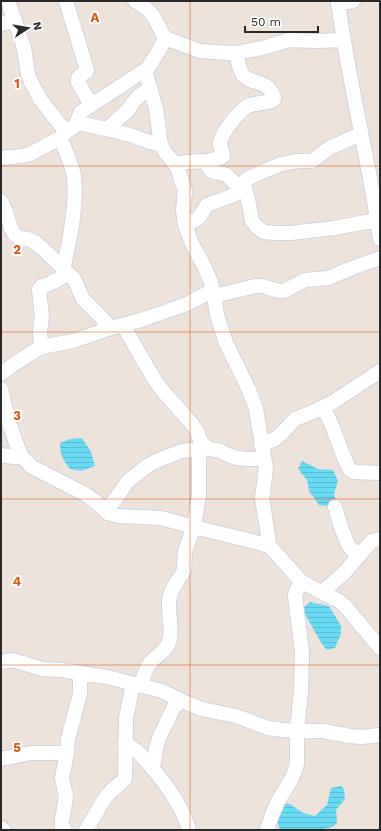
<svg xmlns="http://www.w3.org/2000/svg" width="381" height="831" viewBox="0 0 381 831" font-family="'Work Sans',sans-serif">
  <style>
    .water { fill: url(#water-rules) }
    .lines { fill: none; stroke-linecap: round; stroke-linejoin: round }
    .minor-casing { stroke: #d0d5e3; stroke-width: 16 }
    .minor { stroke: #fff; stroke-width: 14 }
    .grid { fill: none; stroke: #de570d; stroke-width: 1; stroke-opacity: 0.55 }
    .grid-label { font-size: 13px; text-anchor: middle; font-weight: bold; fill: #de570d; stroke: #fff; stroke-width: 4; stroke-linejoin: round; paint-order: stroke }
  </style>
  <defs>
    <pattern id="water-rules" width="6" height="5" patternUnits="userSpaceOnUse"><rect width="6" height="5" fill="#68daf4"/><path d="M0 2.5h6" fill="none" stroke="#5abbd1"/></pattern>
  </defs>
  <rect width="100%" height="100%" fill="#ede3da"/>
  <path class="water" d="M 82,438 L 91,452 L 95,466 L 81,471 L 70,469 C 63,460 60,454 60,443 L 70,439 Z
    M 302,461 L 318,469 L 333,470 L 338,481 L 334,494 L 337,504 L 327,506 L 319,505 L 309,491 L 307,480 L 298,469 Z
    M 310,602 L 329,606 L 341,626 L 341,634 L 335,648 L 327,650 L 322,644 L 302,609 Z
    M 341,786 L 344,789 L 345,799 L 336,810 L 337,823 L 332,827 L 318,830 L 280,830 L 274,813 L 279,803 L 290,804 L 303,813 L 315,816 L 327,805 L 331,788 Z"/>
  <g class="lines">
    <defs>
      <path id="minor" d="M 8,1 L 24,48 L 28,74 L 31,82 L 40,99 L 66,132
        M 66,1 L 87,70 L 86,72 C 81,75 77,76 78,82 L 91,105
        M 135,1 C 156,13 154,19 165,38 L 200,51 L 228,53 L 236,53 L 262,48 L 289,40 L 318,41 L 343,40
        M 338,1 C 348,81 369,159 380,239
        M 338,4 L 353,1
        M 1,24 L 15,20
        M 236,53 C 238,60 239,70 243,75 C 253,86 266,78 274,97 L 274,99 L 272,101 C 265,103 257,103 250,105 C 241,108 220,134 220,144 C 220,148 223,152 223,156 L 220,158 L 207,161 C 209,175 215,171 226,175 C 230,177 236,185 240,189
        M 145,70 L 156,109 L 161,145 L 165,152 L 177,167 L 185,191 L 183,210 L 185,225 L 192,244 L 203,264 L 211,282 L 214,296 L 217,315 L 226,343 L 249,390 L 256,409 L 266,469 L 262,498 L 268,535 L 269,546
        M 77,123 C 93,126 109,129 126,134 C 138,137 149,143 161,145
        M 107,129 L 125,113 L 129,109 L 132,104 L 139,96 L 150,89
        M 60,138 C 65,149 72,164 74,176 C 77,206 70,240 63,269
        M 1,158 L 22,156 L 30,154 L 60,138 L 66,132 L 75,126 L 81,112 L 148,68 L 161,47 L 165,38
        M 175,164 L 187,162 L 207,161
        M 244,185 L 249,204 L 252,221 L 257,227 L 264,232 L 276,233 L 291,233 L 334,228 L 377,220
        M 1,201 L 6,212 L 11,228 L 15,235 L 20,238 L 28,239 L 35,242 L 43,249 L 74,279 L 83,299 L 101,317 L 111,328
        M 185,225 L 196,220 L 200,216 L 207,205 L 234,195 L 247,179 L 255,175 L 281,164 L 298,161 L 312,161 L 329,148 L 361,134
        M 214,296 L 255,286 L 262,286 L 279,291 L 284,291 L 305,280 L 328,278 L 352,268 L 380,258
        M 123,325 L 154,379 L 162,390 L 192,424 L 197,431 L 201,442 L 205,446 L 210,449 L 221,451 L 228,455 L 237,458 L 247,459 L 264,459
        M 41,347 L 40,330 L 42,318 L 39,289 L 42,286 L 49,284 L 68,274
        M 1,374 L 14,364 L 41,347 L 73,341 L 111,328 L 141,320 L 187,304 L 213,290
        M 1,389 L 9,423 L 21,456
        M 323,407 C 335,427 339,450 350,470 L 354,472 L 380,473
        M 261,445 L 275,439 L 282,433 L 295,419 L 315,411 L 333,402 L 380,371
        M 1,455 L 14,457 L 21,456 L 32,467 L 85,494 L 96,502 L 108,513 L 111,514 L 119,516 L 161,518 L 194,527 L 259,543 L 269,546 L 273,550 L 302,582 L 333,598 L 339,601 L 345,606 L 380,648
        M 335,507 L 341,527 L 348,545 L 358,556
        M 105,510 L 114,501 L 128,481 L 147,466 L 156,461 L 182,451 L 191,450 L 201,450
        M 322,592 L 344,573 L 369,544 L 372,541 L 380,539
        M 1,662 L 13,660 L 42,669 L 61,670 L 107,677 L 162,691 L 182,701 L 202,709 L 236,716 L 268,728 L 283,730 L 323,731 L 350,736 L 361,737 L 380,735
        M 141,686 C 143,678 145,669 150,663 C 156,655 166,652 169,642 C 174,628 166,611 170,596 C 172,587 179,579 184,571 L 185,551 L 194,527 L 199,495 L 199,458 L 201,450 L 205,446
        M 182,701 L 174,707 L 159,738 L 156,749 L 153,769 C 157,774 161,779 165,784 C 175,798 185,814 189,830
        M 125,742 L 139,753 L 153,769
        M 1,759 L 31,753 L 67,753
        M 1,828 L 4,830
        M 65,830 L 62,827 L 62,820 L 66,797 L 62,778 L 67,753 L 68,739 L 80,694 L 80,673
        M 86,830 L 105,798 L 112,790 L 124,780 L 125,778 L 126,718 L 133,684
        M 267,830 L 272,815 L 278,801 L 292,778 L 297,764 L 297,730 L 301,692 L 302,652 L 295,596 L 296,591 L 302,582"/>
    </defs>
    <use href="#minor" class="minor-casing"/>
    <use href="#minor" class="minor"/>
  </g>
  <path class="grid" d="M 190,1 L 190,830M 1,166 L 380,166M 1,332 L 380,332M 1,499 L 380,499M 1,665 L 380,665"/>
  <g class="grid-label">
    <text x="95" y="22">A</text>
    <text x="17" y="88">1</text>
    <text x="17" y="254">2</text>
    <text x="17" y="420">3</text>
    <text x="17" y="586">4</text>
    <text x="17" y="752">5</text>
  </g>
  <rect width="381" height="831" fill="none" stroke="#292929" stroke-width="4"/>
  <g transform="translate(28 28) rotate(78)" stroke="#ffffff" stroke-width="3" paint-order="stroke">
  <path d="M0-3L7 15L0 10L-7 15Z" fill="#292929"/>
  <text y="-6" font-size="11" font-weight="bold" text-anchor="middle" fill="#292929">N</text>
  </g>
  <path d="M245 26v6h73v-6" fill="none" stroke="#292929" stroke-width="2"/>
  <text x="251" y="26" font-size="12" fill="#292929" stroke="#ffffff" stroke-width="3" paint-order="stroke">50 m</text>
</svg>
